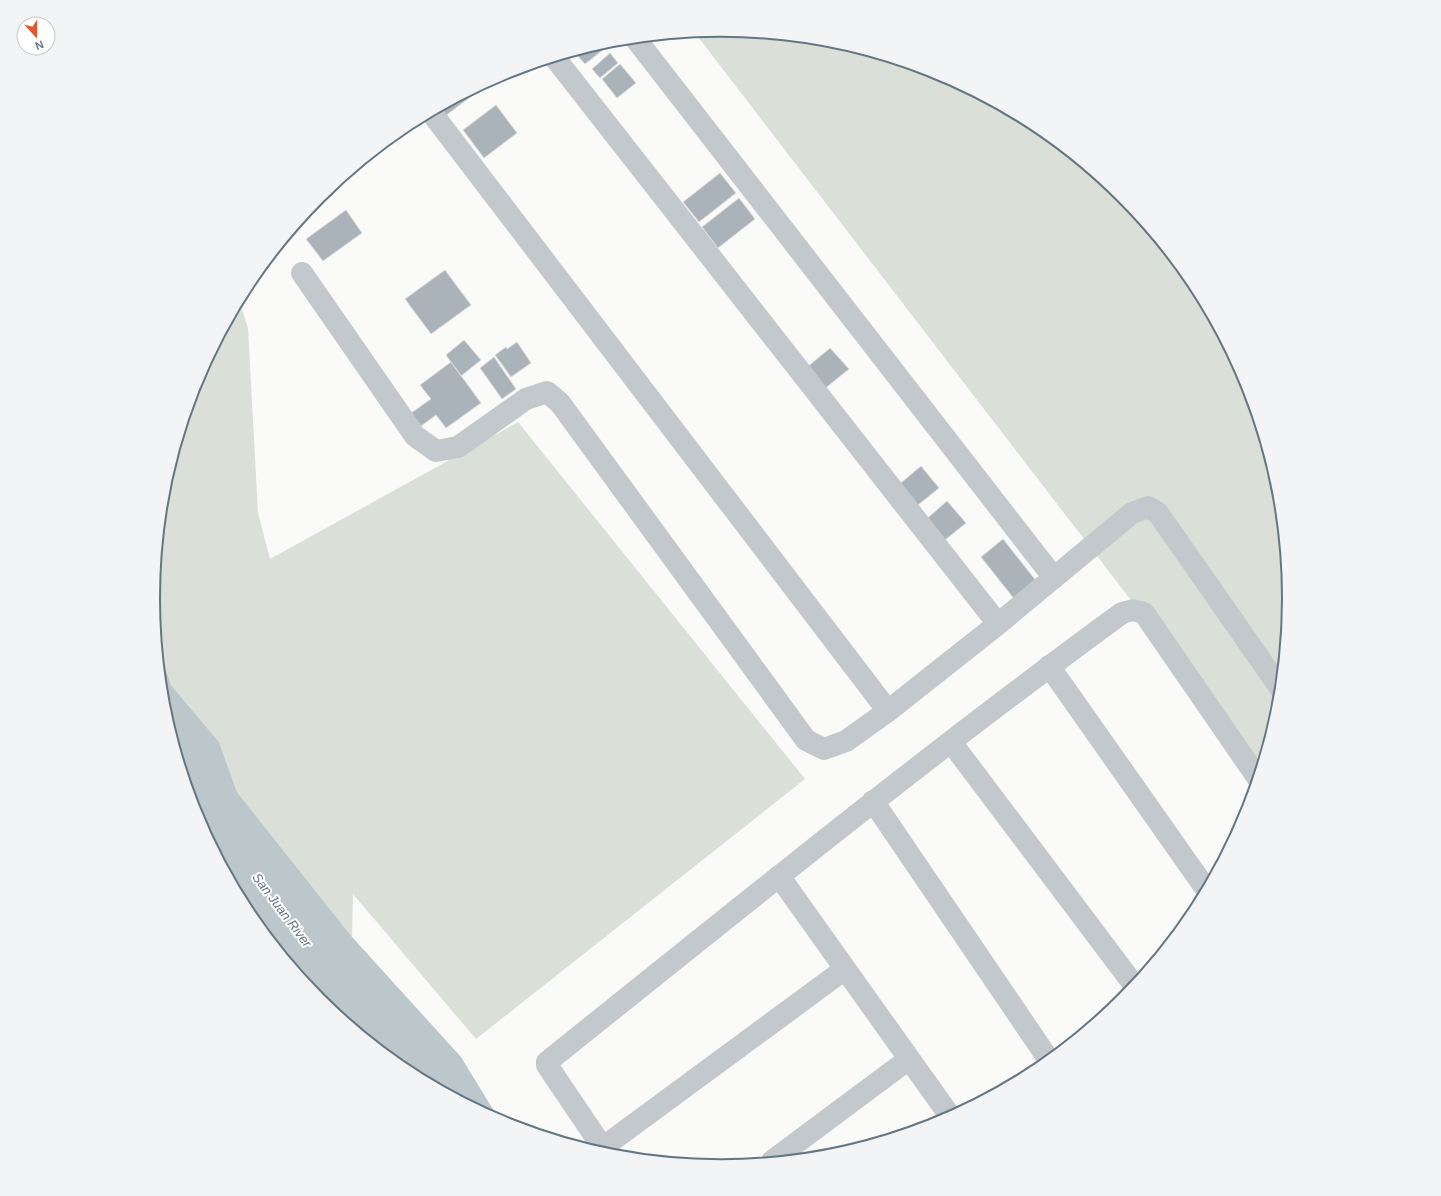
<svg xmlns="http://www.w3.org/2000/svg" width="1441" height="1196" viewBox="0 0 1441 1196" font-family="Arial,sans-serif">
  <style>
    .green { fill: #dadfd7 }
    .water { fill: #bbc7cb }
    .building { fill: #aab3b9; stroke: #dcdcda }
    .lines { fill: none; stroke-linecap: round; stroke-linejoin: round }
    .street { stroke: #c3c8cc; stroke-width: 22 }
    .labels { text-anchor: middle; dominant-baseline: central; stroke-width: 4; stroke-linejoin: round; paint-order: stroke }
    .water-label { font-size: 13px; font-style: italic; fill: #60757c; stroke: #fff }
    .rim { fill: none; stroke: #657683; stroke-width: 2 }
  </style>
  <rect width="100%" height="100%" fill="#fafaf8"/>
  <path class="green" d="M 721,30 L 832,41 L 938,73 L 1036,126 L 1122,197 L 1193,283 L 1245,381 L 1278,487 L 1288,598 L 1278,709 L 1260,768 L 695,33 Z
    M 239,300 L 248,328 L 258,513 L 270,559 L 518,422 L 805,779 L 476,1039 L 353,894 L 352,937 L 237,792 L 219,742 L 171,685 L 157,643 L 153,598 L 163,487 L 196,380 Z"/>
  <path class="water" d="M 157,643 L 171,685 L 219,742 L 237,792 L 352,937 L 461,1057 L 500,1121 L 405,1070 L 319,999 L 248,913 L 196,815 L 163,709 Z"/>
  <path class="building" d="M 600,44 L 604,49 L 585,64 L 574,52 Z
    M 610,53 L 618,63 L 600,78 L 592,69 Z
    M 620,64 L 636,83 L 617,98 L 602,79 Z
    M 483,84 L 485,86 L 445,116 L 437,108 Z
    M 496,105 L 517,133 L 484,158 L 463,130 Z
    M 720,173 L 736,193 L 699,222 L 683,202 Z
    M 739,198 L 755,219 L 718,248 L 702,227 Z
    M 346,210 L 362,233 L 323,261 L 306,239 Z
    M 445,270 L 471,305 L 431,334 L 405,299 Z
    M 464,340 L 481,360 L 461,376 L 446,355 Z
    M 517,342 L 531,363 L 511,377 L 495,355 L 506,347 L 507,349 Z
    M 830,348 L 849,369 L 823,390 L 805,369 Z
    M 494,357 L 516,389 L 502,399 L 480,368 Z
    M 451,362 L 481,403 L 446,428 L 436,415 L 421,426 L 411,413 L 431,399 L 420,385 Z
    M 921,466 L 939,488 L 913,509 L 895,488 Z
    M 947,501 L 966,523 L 940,544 L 922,523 Z
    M 1003,539 L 1041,587 L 1019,605 L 981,557 Z"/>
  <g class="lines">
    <path class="street" d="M 635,38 L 1054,578
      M 555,58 L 998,624
      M 431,112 L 888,711
      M 302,273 L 415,436 L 436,451 L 458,447 L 526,399 L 547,392 L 560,403 L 806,740 L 824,749 L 846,741 L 888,711 L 998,624 L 1132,513 L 1148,507 L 1158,513 L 1280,688
      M 1049,666 L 1206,889
      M 951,742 L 1134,985
      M 873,801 L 1049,1060
      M 779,876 L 950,1116
      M 602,1148 L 845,969
      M 607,1154 L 547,1065 L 547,1062 C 737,910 926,756 1122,613 L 1133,610 L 1144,613 L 1257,777
      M 772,1161 L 909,1059"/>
  </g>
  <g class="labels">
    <g class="water-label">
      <text transform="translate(282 910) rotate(53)">San Juan River</text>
    </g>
  </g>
  <path d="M0 0H1441V1196H0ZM160 598a561 561 0 1 1 1122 0a561 561 0 1 1-1122 0Z" fill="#f3f4f5" fill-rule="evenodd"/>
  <path class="rim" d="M160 598a561 561 0 1 1 1122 0a561 561 0 1 1-1122 0Z"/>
  <g transform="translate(36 36) rotate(159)"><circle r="19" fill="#ffffff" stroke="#c1c8cd"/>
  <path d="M0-3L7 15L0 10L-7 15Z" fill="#e4572e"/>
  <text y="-6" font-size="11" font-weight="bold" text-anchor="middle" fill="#657683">N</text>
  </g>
</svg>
